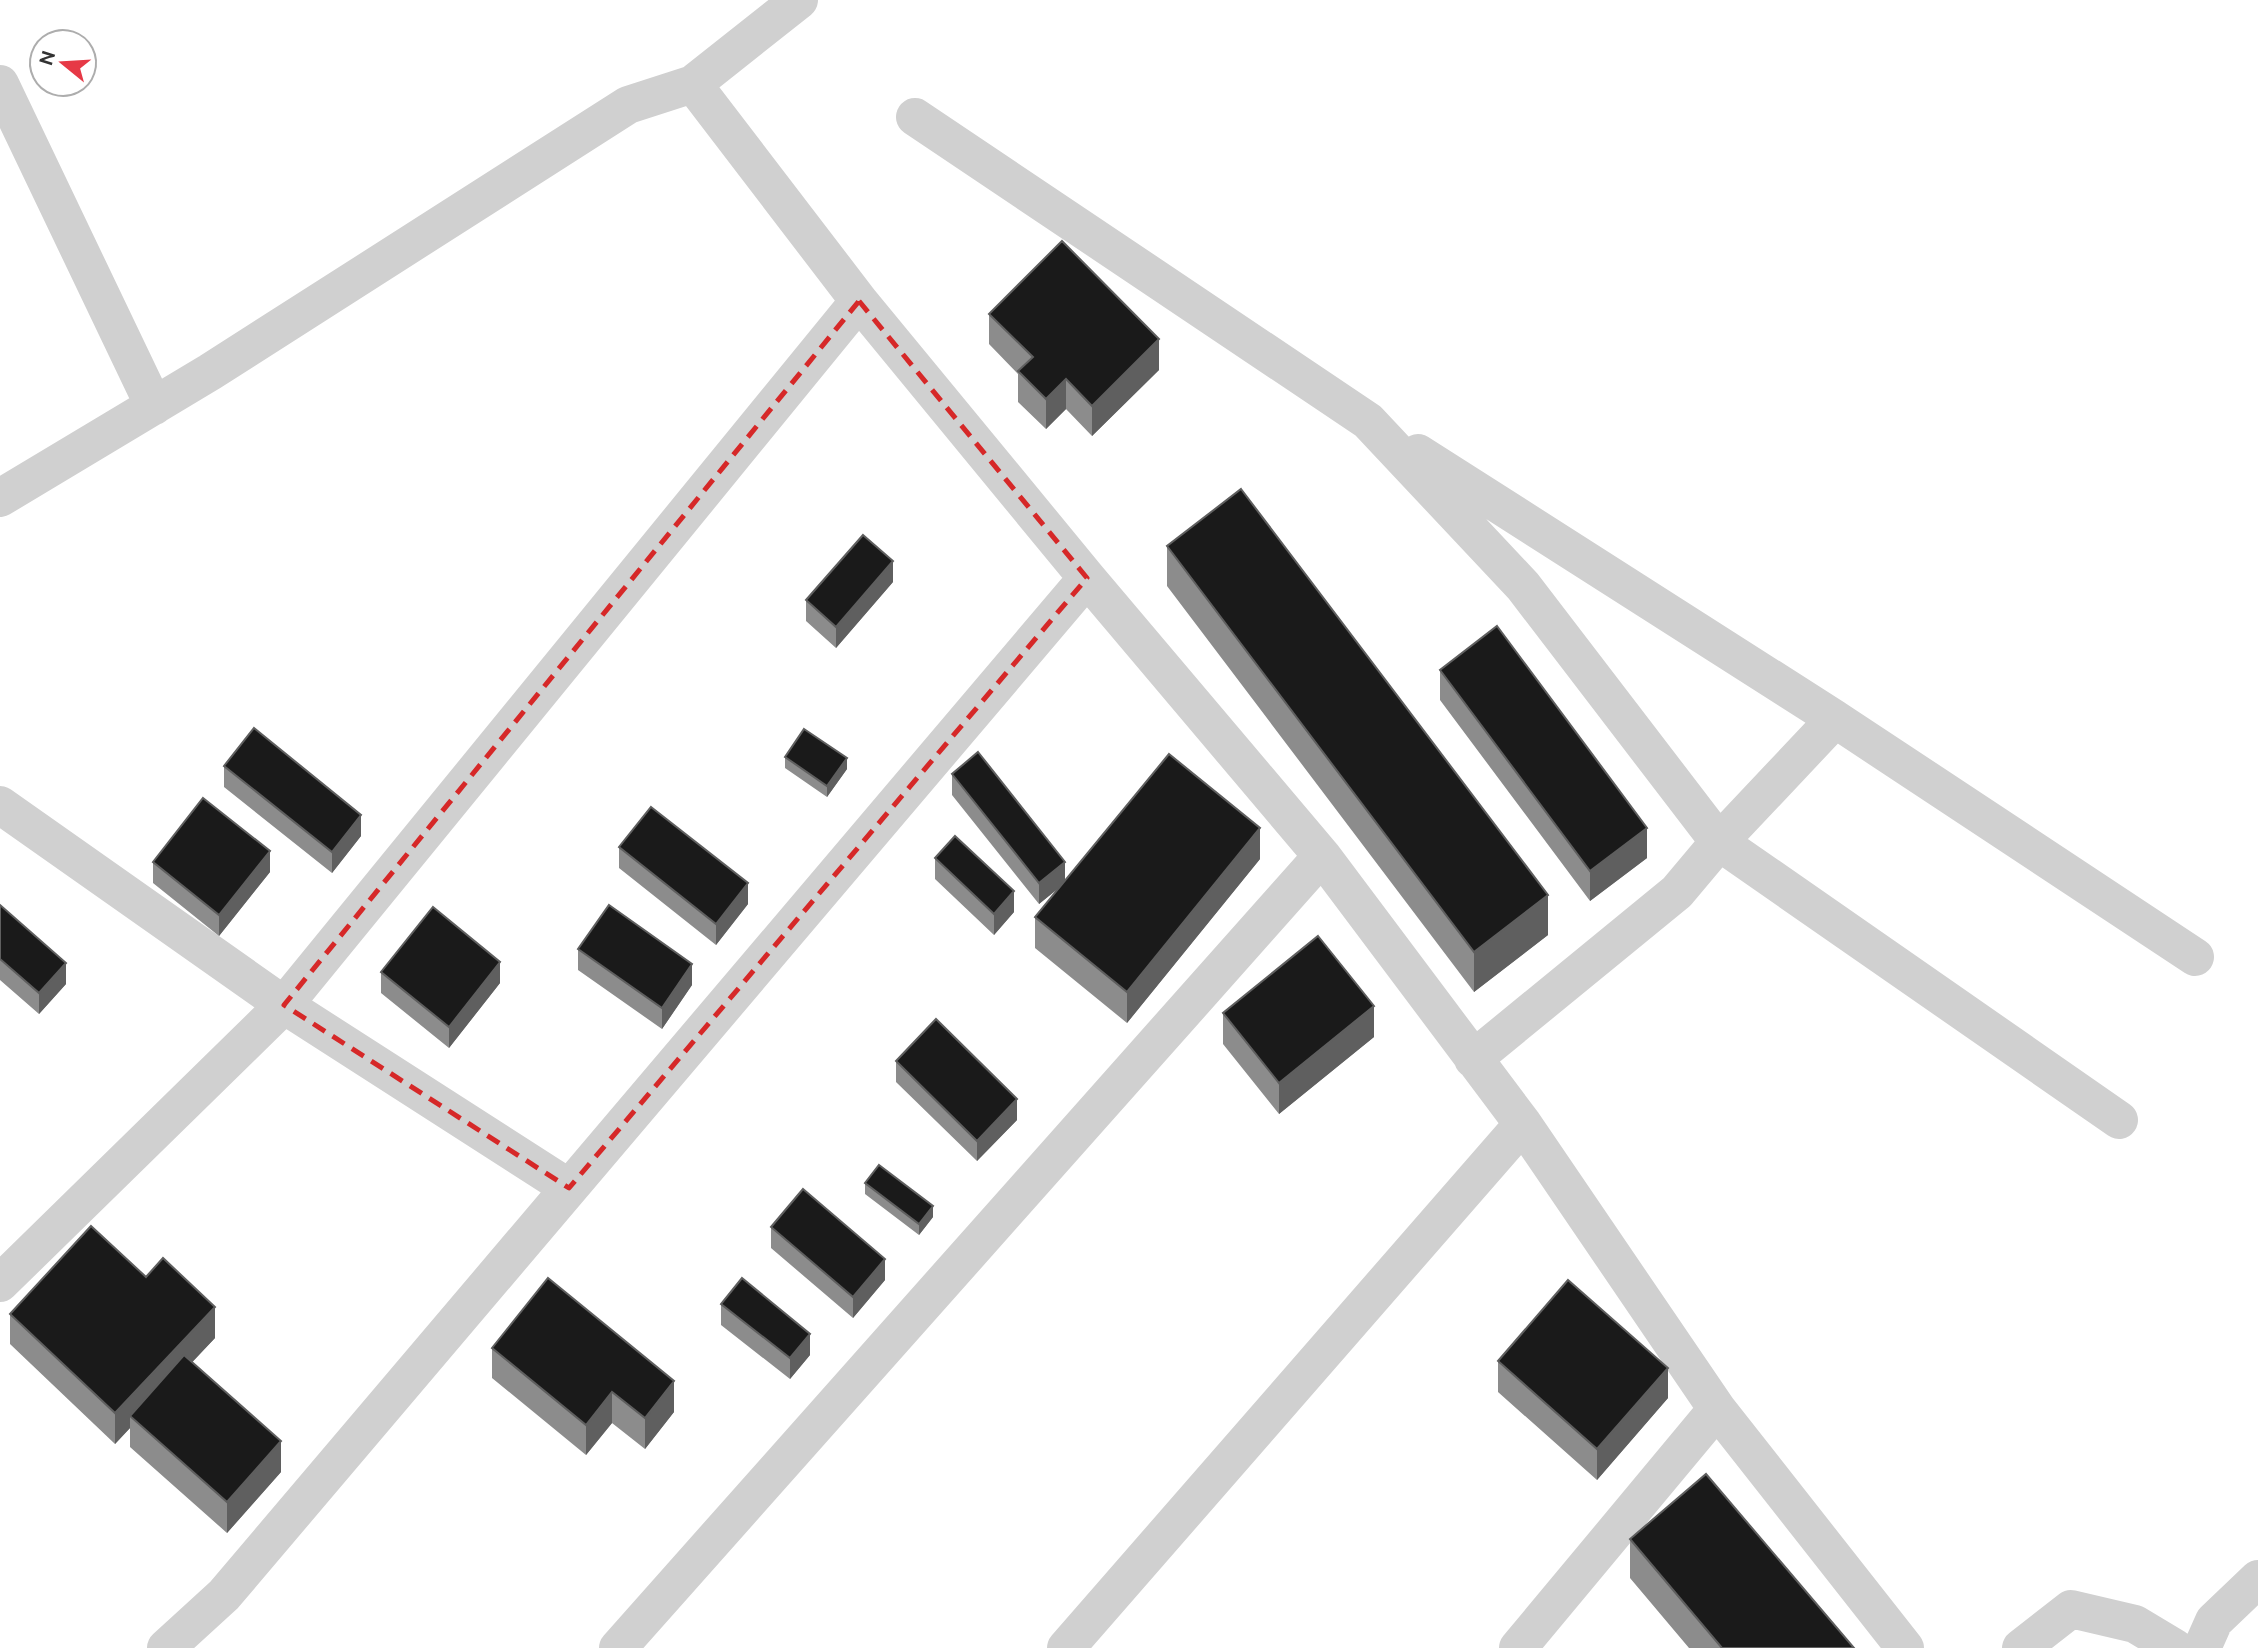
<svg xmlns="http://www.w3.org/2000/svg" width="2258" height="1648" viewBox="0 0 2258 1648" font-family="Ubuntu,sans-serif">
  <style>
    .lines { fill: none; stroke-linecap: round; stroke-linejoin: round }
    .minor { stroke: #d0d0d0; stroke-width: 38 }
    .wall { fill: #8c8c8c }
    .shaded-wall { fill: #5f5f5f }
    .building { fill: #1a1a1a; stroke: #5f5f5f; stroke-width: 2 }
    .marked { fill: none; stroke: #d62828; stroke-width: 5; stroke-dasharray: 14 9; stroke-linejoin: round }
  </style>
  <rect width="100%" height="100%" fill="#fff"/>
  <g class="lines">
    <path class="minor" d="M 0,84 L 154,406
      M 693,84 L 859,301 L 1087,578 L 1322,856 L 1523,1124 L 1717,1409 L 1905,1648
      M 915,117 L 1368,421 L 1523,586 L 1719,842 L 2119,1120
      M 1418,453 L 1835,719 L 1719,842 L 1677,892 L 1473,1059
      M 0,498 L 210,372 L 628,105 L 693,84 L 799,0
      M 1835,719 L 2195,957
      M 0,805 L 284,1005 L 569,1188
      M 0,1283 L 284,1005 L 859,301
      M 166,1648 L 224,1595 L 1087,578
      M 618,1648 L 1322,856
      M 1066,1648 L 1523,1124
      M 1518,1648 L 1717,1409
      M 2021,1648 L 2071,1609 L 2135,1624 L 2175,1648
      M 2202,1648 L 2214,1621 L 2258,1579"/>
  </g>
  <path class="wall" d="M 989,314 L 1159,370 L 1092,436 L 1066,409 L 1046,429 L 1018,402 L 1018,374 L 989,344 Z
    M 1167,546 L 1548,935 L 1474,992 L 1167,586 Z
    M 893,582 L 836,648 L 806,621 L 806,600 Z
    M 1440,670 L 1647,858 L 1590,901 L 1440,700 Z
    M 785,757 L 847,769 L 827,797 L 785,768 Z
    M 224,766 L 361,836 L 332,873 L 224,787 Z
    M 952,774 L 1065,881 L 1260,859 L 1127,1023 L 1035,948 L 1035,917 L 1060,887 L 1039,904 L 952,795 Z
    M 619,847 L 748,904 L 716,945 L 619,868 Z
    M 935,858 L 1014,912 L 994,935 L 935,879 Z
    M 153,862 L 270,872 L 219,936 L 153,883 Z
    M 0,905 L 66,984 L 39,1014 L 0,980 Z
    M 578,949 L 692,985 L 662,1029 L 578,970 Z
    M 381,972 L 500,983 L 449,1048 L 381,993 Z
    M 1223,1013 L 1374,1037 L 1279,1114 L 1223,1044 Z
    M 896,1061 L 1017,1120 L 977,1161 L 896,1082 Z
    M 865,1183 L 933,1217 L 919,1235 L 865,1194 Z
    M 771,1227 L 885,1280 L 853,1318 L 771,1248 Z
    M 146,1277 L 215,1338 L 192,1362 L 281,1472 L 227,1533 L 130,1447 L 130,1428 L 115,1444 L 10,1344 L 10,1314 Z
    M 721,1304 L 810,1355 L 790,1379 L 721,1325 Z
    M 492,1348 L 674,1412 L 645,1449 L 612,1423 L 586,1455 L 492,1378 Z
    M 1498,1361 L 1668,1398 L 1597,1480 L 1498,1392 Z
    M 1630,1539 L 1854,1648 L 1689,1648 L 1630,1578 Z"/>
  <path class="shaded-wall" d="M 1159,339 L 1159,370 L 1092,436 L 1092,406 Z
    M 1066,379 L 1066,409 L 1046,429 L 1046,399 Z
    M 893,561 L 893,582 L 836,648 L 836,627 Z
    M 847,758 L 847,769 L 827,797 L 827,786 Z
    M 361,815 L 361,836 L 332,873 L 332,852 Z
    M 1260,828 L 1260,859 L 1127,1023 L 1127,992 Z
    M 1647,828 L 1647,858 L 1590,901 L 1590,871 Z
    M 270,851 L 270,872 L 219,936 L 219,915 Z
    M 1065,862 L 1065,883 L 1039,904 L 1039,883 Z
    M 748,883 L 748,904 L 716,945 L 716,924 Z
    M 1014,891 L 1014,912 L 994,935 L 994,914 Z
    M 1548,895 L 1548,935 L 1474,992 L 1474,952 Z
    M 500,962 L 500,983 L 449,1048 L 449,1027 Z
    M 66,963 L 66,984 L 39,1014 L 39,993 Z
    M 692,964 L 692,985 L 662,1029 L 662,1008 Z
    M 1374,1006 L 1374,1037 L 1279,1114 L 1279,1083 Z
    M 1017,1099 L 1017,1120 L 977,1161 L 977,1141 Z
    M 933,1206 L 933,1217 L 919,1235 L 919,1224 Z
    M 885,1259 L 885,1280 L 853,1318 L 853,1297 Z
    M 215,1307 L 215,1338 L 136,1422 L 130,1416 L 130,1428 L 115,1444 L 115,1413 Z
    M 810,1334 L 810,1355 L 790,1379 L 790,1358 Z
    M 1668,1368 L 1668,1398 L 1597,1480 L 1597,1449 Z
    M 674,1381 L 674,1412 L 645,1449 L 645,1418 Z
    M 612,1392 L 612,1423 L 586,1455 L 586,1425 Z
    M 281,1441 L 281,1472 L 227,1533 L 227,1502 Z"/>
  <path class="building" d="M 1062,241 L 1159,339 L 1092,406 L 1066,379 L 1046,399 L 1018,371 L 1033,357 L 989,314 Z
    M 1241,489 L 1548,895 L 1474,952 L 1167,546 Z
    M 863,535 L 893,561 L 836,627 L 806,600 Z
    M 1497,626 L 1647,828 L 1590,871 L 1440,670 Z
    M 254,728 L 361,815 L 332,852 L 224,766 Z
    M 804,729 L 847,758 L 827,786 L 785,757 Z
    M 978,752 L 1065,862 L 1039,883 L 952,774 Z
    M 1169,754 L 1260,828 L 1127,992 L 1035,917 Z
    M 203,798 L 270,851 L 219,915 L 153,862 Z
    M 651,807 L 748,883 L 716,924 L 619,847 Z
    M 955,836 L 1014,891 L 994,914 L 935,858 Z
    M 0,905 L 66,963 L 39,993 L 0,959 Z
    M 609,905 L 692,964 L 662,1008 L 578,949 Z
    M 433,907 L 500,962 L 449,1027 L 381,972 Z
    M 1318,936 L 1374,1006 L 1279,1083 L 1223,1013 Z
    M 936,1019 L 1017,1099 L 977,1141 L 896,1061 Z
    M 879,1165 L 933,1206 L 919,1224 L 865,1183 Z
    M 803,1189 L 885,1259 L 853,1297 L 771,1227 Z
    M 91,1226 L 146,1277 L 163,1258 L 215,1307 L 115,1413 L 10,1314 Z
    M 548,1278 L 674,1381 L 645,1418 L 612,1392 L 586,1425 L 492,1348 Z
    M 742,1278 L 810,1334 L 790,1358 L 721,1304 Z
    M 1568,1280 L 1668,1368 L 1597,1449 L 1498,1361 Z
    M 184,1355 L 281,1441 L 227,1502 L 130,1416 Z
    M 1706,1474 L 1854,1648 L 1722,1648 L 1630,1539 Z"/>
  <path class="marked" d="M 859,301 L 1087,578 L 569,1188 L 284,1005 Z"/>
  <g transform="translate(63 63) rotate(288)"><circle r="33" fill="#ffffff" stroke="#adadad" stroke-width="2"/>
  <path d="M0-5L12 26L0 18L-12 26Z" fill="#e63946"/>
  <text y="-10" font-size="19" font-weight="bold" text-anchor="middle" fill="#333333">N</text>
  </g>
</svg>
